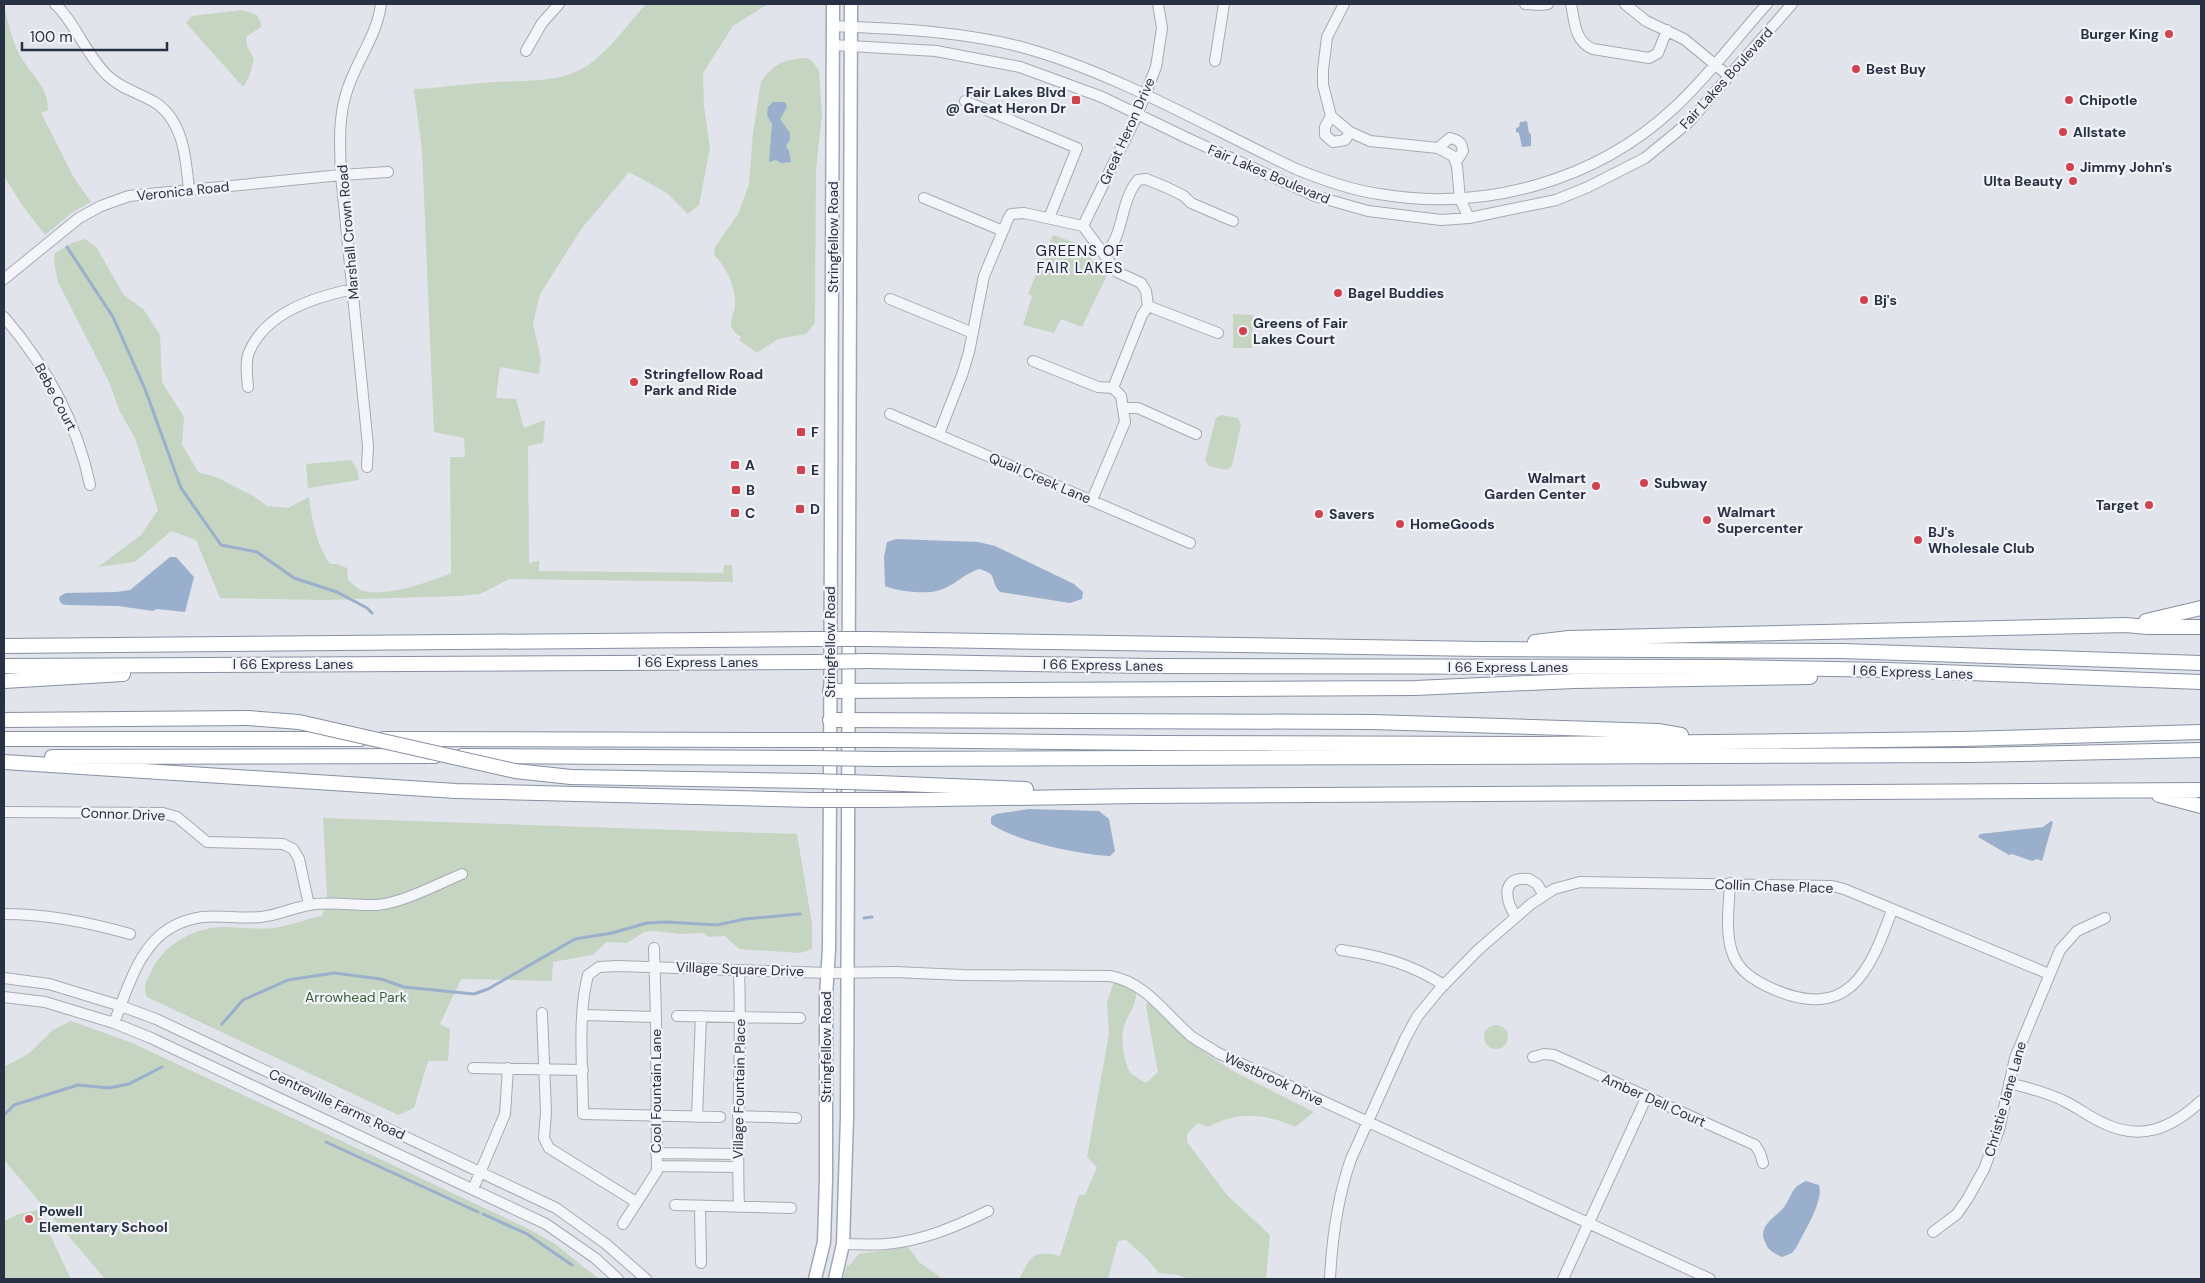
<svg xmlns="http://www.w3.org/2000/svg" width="2205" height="1283" viewBox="0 0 2205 1283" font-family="'DM Sans',sans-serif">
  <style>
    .green { fill: #c5d5c2 }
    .water { fill: #9aafcc }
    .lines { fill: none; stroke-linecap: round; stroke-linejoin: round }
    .stream { stroke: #9aafcc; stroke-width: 3 }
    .minor-casing { stroke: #a6aab5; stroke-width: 12 }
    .major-casing { stroke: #9fa7b7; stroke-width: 15 }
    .highway-casing { stroke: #8790a2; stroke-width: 16 }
    .minor { stroke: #f4f5f8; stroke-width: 10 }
    .major { stroke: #fff; stroke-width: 12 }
    .highway { stroke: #fff; stroke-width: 14 }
    .highway-bridge-casing { stroke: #8790a2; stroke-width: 16; stroke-linecap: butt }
    .highway-bridge { stroke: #fff; stroke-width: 14 }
    .poi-dot { fill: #d5404d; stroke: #f1f3f8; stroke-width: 2 }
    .labels { text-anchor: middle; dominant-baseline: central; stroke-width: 4.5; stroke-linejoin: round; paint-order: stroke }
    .poi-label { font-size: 14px; font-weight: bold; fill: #283043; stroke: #f1f3f8; text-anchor: start }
    .street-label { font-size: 14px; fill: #283043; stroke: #f1f3f8 }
    .park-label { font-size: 14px; fill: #3a6035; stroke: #f1f3f8 }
    .neighbourhood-label { font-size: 15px; letter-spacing: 1px; fill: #1a2134; stroke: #f1f3f8 }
  </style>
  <rect width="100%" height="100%" fill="#e1e4ea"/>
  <path class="green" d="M 4,4 C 8,22 12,43 22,59 C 33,76 49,89 48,110 L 41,113 L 74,178 L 91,202 L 73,212 L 45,235 L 22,205 L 4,176 Z
    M 646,4 L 768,4 L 733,26 L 703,73 L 704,106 L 710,148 L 699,205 L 688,214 L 667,193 L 629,172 L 582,228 L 540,294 L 533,324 L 541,360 L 539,374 L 500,367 L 496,398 L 516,399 L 524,428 L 545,420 L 543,443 L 528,446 L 529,563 L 539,561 L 539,571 L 723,573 L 724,565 L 732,565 L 733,582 L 509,579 L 480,594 L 460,596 L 324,600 L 220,598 L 196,540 L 171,531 L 135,562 L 98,567 L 141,535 L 158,510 L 135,438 L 119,410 L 109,382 L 58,282 L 54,262 L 55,253 L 74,242 L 85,239 L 97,248 L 123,294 L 144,310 L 160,335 L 162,382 L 184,417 L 182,444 L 198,472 L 216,477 L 255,497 L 267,506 L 288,508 L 309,497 C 312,521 316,543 330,564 L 337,564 L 347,568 L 348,580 C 353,584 358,590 364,591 C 386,597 430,582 451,573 L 450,457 L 465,457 L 464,438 L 434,432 L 422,151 L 414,89 C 442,88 470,83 498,82 C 531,80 564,83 591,63 C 608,51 631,21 646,4 Z
    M 242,10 L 257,15 L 261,23 L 261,27 L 246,37 L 247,46 L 254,59 L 249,77 L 243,87 L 186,23 L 192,16 Z
    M 806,58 L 811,60 L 819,70 L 822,115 L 816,169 L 815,323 L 806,334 L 778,339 L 757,353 L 739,340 L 741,337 C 737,334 732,331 731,325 C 730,319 735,312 735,306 C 736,287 727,268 714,255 L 715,247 L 738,214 L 749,184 L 753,133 L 761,82 C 773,64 785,59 806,58 Z
    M 1053,235 L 1076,243 L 1107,275 L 1082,327 L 1061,319 L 1054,333 L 1023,325 L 1032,296 L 1028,294 Z
    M 1233,314 L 1253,315 L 1252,348 L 1233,348 Z
    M 1221,415 L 1238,418 L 1241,424 L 1232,466 L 1226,470 L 1209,466 L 1205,460 L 1216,418 Z
    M 351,460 L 357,469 L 359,480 L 308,488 L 306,464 Z
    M 323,818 L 797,834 L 812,924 L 812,949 L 800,953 L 739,949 L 725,936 L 708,937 L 704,933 L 680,934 L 654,931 L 644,932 L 627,943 L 607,942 L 592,955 L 553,962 L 552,981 L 461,979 L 440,1024 L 450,1029 L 448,1061 L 428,1061 L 414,1108 L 398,1115 L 147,997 C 142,987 147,981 151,972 C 164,944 193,928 223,927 C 240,927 257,930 273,928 C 290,926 305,919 322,916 L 327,897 Z
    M 1114,982 L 1121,983 L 1136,993 C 1137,1005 1127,1015 1124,1026 C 1120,1035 1124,1064 1130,1072 C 1135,1077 1140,1080 1146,1083 L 1158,1072 L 1146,1006 L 1148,1001 L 1201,1050 L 1231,1070 L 1314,1112 L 1295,1127 C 1265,1113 1238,1111 1208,1127 L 1198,1123 L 1187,1134 L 1187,1142 L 1227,1195 L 1270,1235 L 1266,1279 L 1188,1279 L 1179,1275 L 1159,1273 L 1146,1258 L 1126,1240 L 1118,1241 L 1108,1279 L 1019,1279 C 1031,1257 1032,1249 1060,1256 L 1079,1195 L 1085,1195 L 1097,1167 L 1087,1157 L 1109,1033 L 1107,1002 Z
    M 71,1021 L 130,1042 L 529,1229 L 555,1244 L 599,1279 L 105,1279 L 4,1160 L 4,1067 L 28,1054 L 53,1030 Z
    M1484 1037a12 12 0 1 1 24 0a12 12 0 1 1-24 0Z
    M 38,1210 L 71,1279 L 4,1279 L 4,1221 L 19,1214 Z
    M 908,1247 L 919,1262 L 943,1279 L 843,1279 L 847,1265 L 849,1266 L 859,1254 Z"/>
  <path class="water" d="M 773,102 L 785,102 L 787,107 L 780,119 L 790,133 L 790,140 L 786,146 L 789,151 L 791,162 L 781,163 L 776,160 L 769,162 L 772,124 L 767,115 L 768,107 Z
    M 1527,121 L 1529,133 L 1531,134 L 1531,146 L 1522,147 L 1519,133 L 1516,132 L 1516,128 L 1519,127 L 1520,122 Z
    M 896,539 L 978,542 L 995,546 L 1074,584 L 1083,592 L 1082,599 L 1070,603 L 1000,592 C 989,580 999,574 979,569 C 965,573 954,586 940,590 C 928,595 896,591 885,586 L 884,557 L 887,542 Z
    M 170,557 L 176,557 L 194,577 L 185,612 L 157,609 L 153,611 L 118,606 L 66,605 L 62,604 L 59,600 L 60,596 L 66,593 L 116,592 L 130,590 Z
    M 1029,809 L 1099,811 L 1109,819 L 1115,851 L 1110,856 C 1078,854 1018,842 991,824 L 991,817 L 996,814 Z
    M 2051,821 L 2053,822 L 2042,861 L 2037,859 L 2032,861 L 2012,854 L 2009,855 L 1978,837 L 1980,834 L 2043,827 Z
    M 1806,1181 L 1819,1185 C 1824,1201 1804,1232 1796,1248 L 1792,1253 L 1782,1257 C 1774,1253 1768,1251 1765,1242 C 1757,1226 1775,1218 1784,1207 C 1793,1195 1790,1188 1806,1181 Z"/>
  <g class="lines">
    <path class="stream" d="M 67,247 L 113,317 L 145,389 L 181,488 L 221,545 L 257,552 L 294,578 L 337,592 L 367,608 L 372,613
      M 864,918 L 872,917
      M 222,1024 L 243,1000 L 288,980 L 334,973 L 381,979 L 404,987 L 474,994 L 488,989 L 575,939 L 612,933 L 647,923 L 666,922 L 717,925 L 745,919 L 800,914
      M 4,1115 L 14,1105 L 78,1085 L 109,1088 L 129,1084 L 162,1067
      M 326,1142 L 478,1212
      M 483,1214 L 527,1234 L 572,1265"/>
    <defs>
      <path id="minor" d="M 55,4 C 75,22 86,55 107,75 C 121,89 140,93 156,103 C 184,122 186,160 189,190
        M 1344,4 L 1327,37 L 1323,70 L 1323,85 L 1331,116 L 1350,132 L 1370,141 L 1438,148 L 1453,156 L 1457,166 L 1460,199 L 1469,218
        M 1525,4 L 1540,5 L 1548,4
        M 1571,4 C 1575,22 1574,41 1593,49 L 1649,58 L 1658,53 L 1667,30
        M 1625,4 L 1646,21 L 1684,39 L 1729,76
        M 833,26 C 897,29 963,31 1025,48 C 1118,74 1209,128 1296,169 C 1323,180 1350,190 1379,194 C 1484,212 1596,181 1674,108 C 1708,77 1736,38 1767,4
        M 833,45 L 936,51 L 1020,67 L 1102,97 L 1189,139 L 1315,196 L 1368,211 L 1441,220 L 1469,218 L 1556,200 L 1588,187 L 1645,158 L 1689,122 L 1792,4
        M 526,51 L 542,23 L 559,4
        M 1215,61 L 1224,4
        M 965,101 L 1077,148 L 1049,218
        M 1331,116 L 1325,127 L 1325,135 L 1333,142 L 1345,140 L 1350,132
        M 1438,148 L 1450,138 C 1458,140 1462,142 1463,151 L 1456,162
        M 924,198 L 1003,231
        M 1083,226 L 1117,272 L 1141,283 L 1146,291 L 1148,306 L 1142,315 L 1113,388 L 1121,396 L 1125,422 L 1092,500
        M 1083,226 L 1138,113 L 1156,67 L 1162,28 L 1158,4
        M 1105,254 C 1125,234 1119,203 1138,180 L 1146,179 L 1168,188 L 1184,196 L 1191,203 L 1233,221
        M 4,279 L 79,218 L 101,206 L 129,196 L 341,175 L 388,172
        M 890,299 L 973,333
        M 1148,306 L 1218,333
        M 4,317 C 46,366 77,422 90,485
        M 1033,361 L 1098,387 L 1113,388
        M 248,387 C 247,376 245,362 249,352 C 266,312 315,297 353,289
        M 1123,408 L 1138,408 L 1196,434
        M 890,414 L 1190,543
        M 939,434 L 962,375 L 969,352 L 984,276 L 1008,219 L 1011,214 L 1024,213 L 1083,226
        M 367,467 L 368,446 L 341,175 C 340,148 338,120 346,94 C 355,62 377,37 381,4
        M 4,812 L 163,813 L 177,817 L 207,842 L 283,844 L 293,849 L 299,859 L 309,905
        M 1730,883 C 1729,905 1725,931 1732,952 C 1738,971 1755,981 1773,989 C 1848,1022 1870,972 1892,910
        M 4,914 C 47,914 88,922 130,934
        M 1516,917 C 1505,900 1500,876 1529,879 L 1537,884 L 1544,895
        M 1341,950 C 1381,956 1409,963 1444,985
        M 739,970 C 742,1049 736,1128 739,1207
        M 4,978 L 49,984 L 121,1006 L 156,1019 L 556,1208 L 606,1244 L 646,1279
        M 4,997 L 45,1002 L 114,1023 L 151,1038 L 546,1224 L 595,1258 L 618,1279
        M 542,1013 L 546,1112 L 544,1138 L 549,1148 L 636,1202
        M 583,1015 L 656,1017
        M 677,1016 L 800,1018
        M 114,1023 C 127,990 139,945 172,927 C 205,909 228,920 261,917 C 279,915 292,908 309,905 C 331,901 354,906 377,905 C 402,903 438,884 462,874
        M 1533,1057 L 1544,1054 L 1554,1055 L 1755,1145 L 1760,1153 L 1763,1163
        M 473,1068 L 583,1070
        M 2009,1083 C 2028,1088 2047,1092 2064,1101 C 2077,1107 2088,1116 2101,1122 C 2140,1142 2171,1129 2201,1101
        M 738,1116 L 796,1118
        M 697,1117 L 701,1016
        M 720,1117 L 583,1114 C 583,1070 577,1017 588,975 L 599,967 L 618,966 L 827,973 L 895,972 L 962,975 L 1110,976 C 1147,983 1164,1013 1191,1036 C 1199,1042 1209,1047 1218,1053 L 1710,1279
        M 656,1153 L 737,1154
        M 657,1166 L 738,1167
        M 473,1189 L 505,1114 L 508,1068
        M 675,1205 L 791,1208
        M 700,1207 L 701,1263
        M 623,1224 L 657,1171 L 656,1017 L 654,948
        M 1933,1232 L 1957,1214 L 1968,1198 L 1984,1169 L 1999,1130 L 2015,1058 L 2060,950 L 2077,931 L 2105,918
        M 843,1244 C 857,1244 872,1245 886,1244 C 922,1241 955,1227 988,1211
        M 1330,1279 C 1332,1238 1337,1199 1351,1159 L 1405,1039 L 1417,1017 L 1439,990 L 1478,950 L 1531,904 L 1554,889 L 1580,882 L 1832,886 L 1844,889 L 2049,974
        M 1563,1279 L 1647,1096"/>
      <path id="major" d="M 815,1279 L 824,1242 L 826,1179 L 826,996 L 829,949 L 830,789 L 833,4
        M 835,1279 L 843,1244 L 847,1117 L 851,4"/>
      <path id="highway" d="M 2146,621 L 2201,608
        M 867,639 L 1482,649 L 1842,651 L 2201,663
        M 1535,642 L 1569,638 L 2126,625 L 2148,627 L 2201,627
        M 4,646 L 812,639
        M 867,661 L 1149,666 L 1728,667 L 1888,670 L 2201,682
        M 4,666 L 812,662
        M 4,681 L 123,674
        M 830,691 L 1415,688 L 1574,681 L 1810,677
        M 4,720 L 248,718
        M 830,720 L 1372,722 L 1658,731 L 1681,735
        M 4,739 L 360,739
        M 384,739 L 813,740
        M 879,740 L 1151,743 L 1539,744 L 1962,739 L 2201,732
        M 462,756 L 812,758
        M 52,757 L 435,756
        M 879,759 L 1972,755 L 2201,750
        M 4,762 L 456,791 L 812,800
        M 571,777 L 812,781
        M 879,783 L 1026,789
        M 2159,795 L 2201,806
        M 879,800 L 1138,796 L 2201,790"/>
    </defs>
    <use href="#minor" class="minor-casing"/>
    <use href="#major" class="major-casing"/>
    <use href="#highway" class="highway-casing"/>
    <use href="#minor" class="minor"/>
    <use href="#major" class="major"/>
    <use href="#highway" class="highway"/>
    <defs>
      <path id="highway-bridge" d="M 812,639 L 867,639
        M 812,662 L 867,661
        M 248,718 L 299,722 L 515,771 L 571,777
        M 813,740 L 879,740
        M 812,758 L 879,759
        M 812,781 L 879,783
        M 812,800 L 879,800"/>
    </defs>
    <use href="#highway-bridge" class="highway-bridge-casing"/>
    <use href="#highway-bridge" class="highway-bridge"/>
  </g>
  <g class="poi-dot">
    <circle cx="2169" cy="34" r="5"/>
    <circle cx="1856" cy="69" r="5"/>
    <rect x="1071" y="95" width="10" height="10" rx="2.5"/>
    <circle cx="2069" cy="100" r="5"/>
    <circle cx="2063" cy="132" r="5"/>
    <circle cx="2070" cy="167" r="5"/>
    <circle cx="2073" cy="181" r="5"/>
    <circle cx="1338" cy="293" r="5"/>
    <circle cx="1864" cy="300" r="5"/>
    <circle cx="1243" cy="331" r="5"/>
    <circle cx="634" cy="382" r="5"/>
    <rect x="796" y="427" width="10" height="10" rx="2.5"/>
    <rect x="730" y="460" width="10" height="10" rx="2.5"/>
    <rect x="796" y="465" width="10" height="10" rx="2.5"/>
    <circle cx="1644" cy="483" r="5"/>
    <circle cx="1596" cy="486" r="5"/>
    <rect x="731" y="485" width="10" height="10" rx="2.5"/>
    <circle cx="2149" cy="505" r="5"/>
    <rect x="795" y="504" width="10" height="10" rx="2.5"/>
    <rect x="730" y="508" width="10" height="10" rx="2.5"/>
    <circle cx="1319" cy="514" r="5"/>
    <circle cx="1707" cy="520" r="5"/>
    <circle cx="1400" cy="524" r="5"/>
    <circle cx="1918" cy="540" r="5"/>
    <circle cx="29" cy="1219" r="5"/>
  </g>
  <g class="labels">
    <g class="poi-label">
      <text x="2159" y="34" text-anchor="end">Burger King</text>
      <text x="1866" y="69">Best Buy</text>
      <text x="1066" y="92" text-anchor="end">Fair Lakes Blvd<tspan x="1066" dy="16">@ Great Heron Dr</tspan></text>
      <text x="2079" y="100">Chipotle</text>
      <text x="2073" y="132">Allstate</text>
      <text x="2080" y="167">Jimmy John's</text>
      <text x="2063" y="181" text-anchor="end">Ulta Beauty</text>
      <text x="1348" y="293">Bagel Buddies</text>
      <text x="1874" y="300">Bj's</text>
      <text x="1253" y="323">Greens of Fair<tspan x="1253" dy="16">Lakes Court</tspan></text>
      <text x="644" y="374">Stringfellow Road<tspan x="644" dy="16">Park and Ride</tspan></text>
      <text x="811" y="432">F</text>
      <text x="745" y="465">A</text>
      <text x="811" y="470">E</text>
      <text x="1586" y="478" text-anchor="end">Walmart<tspan x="1586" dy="16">Garden Center</tspan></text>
      <text x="1654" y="483">Subway</text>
      <text x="746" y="490">B</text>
      <text x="2139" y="505" text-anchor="end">Target</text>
      <text x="810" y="509">D</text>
      <text x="1717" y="512">Walmart<tspan x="1717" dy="16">Supercenter</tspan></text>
      <text x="745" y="513">C</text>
      <text x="1329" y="514">Savers</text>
      <text x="1410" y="524">HomeGoods</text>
      <text x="1928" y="532">BJ's<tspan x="1928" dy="16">Wholesale Club</tspan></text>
      <text x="39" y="1211">Powell<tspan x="39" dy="16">Elementary School</tspan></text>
    </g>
    <g class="street-label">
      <text transform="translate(1726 78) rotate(-48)">Fair Lakes Boulevard</text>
      <text transform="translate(1127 131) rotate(-66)">Great Heron Drive</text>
      <text transform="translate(1269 174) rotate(23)">Fair Lakes Boulevard</text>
      <text transform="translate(183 191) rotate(-6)">Veronica Road</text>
      <text transform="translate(348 232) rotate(-95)">Marshall Crown Road</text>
      <text transform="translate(833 237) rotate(-90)">Stringfellow Road</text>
      <text transform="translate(56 397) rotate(62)">Bebe Court</text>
      <text transform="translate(1040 478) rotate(23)">Quail Creek Lane</text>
      <text transform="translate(830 642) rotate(-90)">Stringfellow Road</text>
      <text x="698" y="662">I 66 Express Lanes</text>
      <text x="293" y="664">I 66 Express Lanes</text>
      <text transform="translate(1103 665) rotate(1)">I 66 Express Lanes</text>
      <text x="1508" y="667">I 66 Express Lanes</text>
      <text transform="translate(1913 672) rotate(2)">I 66 Express Lanes</text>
      <text transform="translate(123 814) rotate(2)">Connor Drive</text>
      <text transform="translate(1774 886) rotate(2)">Collin Chase Place</text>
      <text transform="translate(740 969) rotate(2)">Village Square Drive</text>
      <text transform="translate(826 1047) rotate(-90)">Stringfellow Road</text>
      <text transform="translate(1274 1079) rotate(25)">Westbrook Drive</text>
      <text transform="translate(739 1089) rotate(-89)">Village Fountain Place</text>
      <text transform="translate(656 1091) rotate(-90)">Cool Fountain Lane</text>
      <text transform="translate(2005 1099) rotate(-74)">Christie Jane Lane</text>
      <text transform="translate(1654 1100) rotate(24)">Amber Dell Court</text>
      <text transform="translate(337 1104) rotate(25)">Centreville Farms Road</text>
    </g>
    <g class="park-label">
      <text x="356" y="997">Arrowhead Park</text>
    </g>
    <g class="neighbourhood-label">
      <text x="1080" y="251">GREENS OF<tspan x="1080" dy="17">FAIR LAKES</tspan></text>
    </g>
  </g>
  <rect width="2205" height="1283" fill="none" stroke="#283043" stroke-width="10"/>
  <path d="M22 42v8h145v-8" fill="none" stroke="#283043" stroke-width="2.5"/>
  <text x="30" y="42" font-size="15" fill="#283043" stroke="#f1f3f8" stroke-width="4" paint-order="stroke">100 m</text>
</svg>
